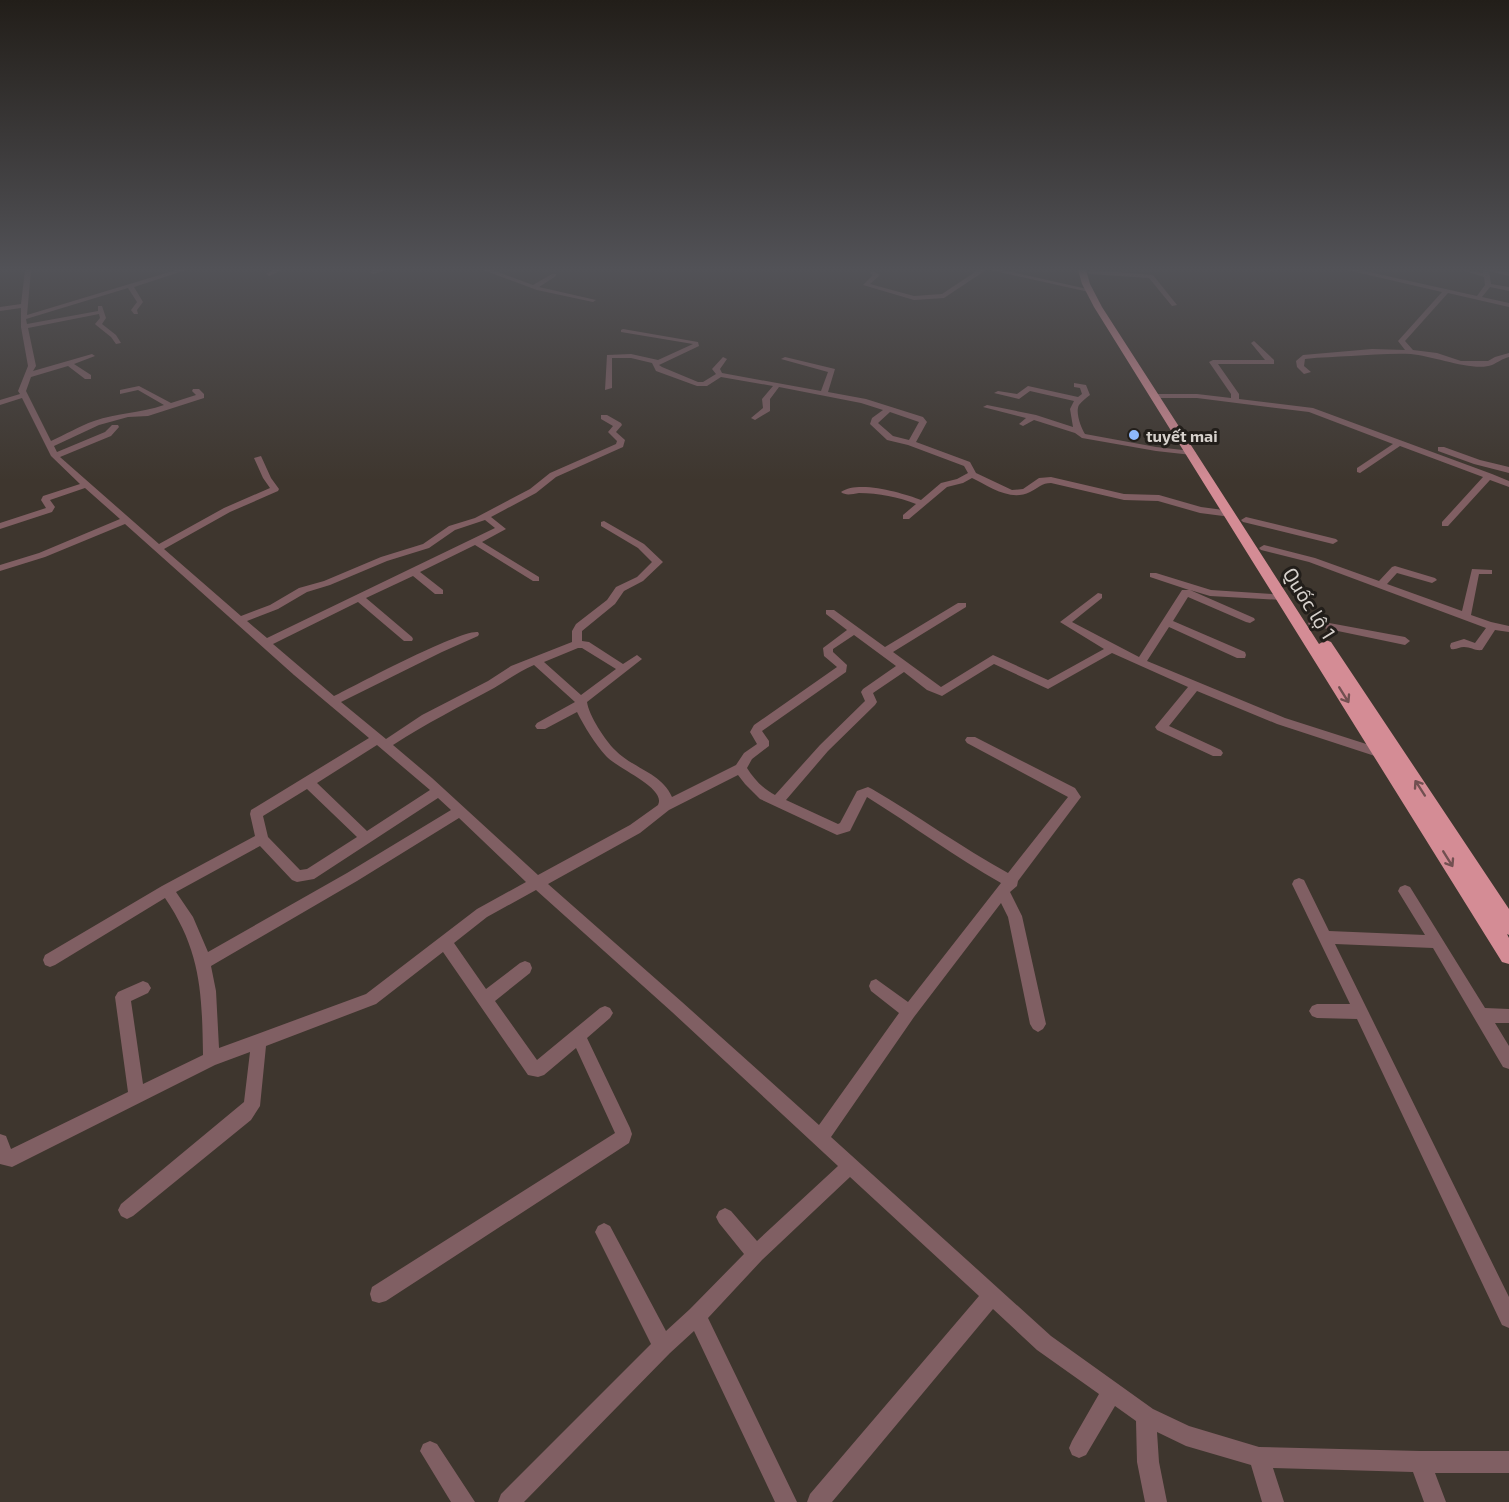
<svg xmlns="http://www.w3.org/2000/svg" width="1509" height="1502" viewBox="0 0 1509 1502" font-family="'Exo 2',sans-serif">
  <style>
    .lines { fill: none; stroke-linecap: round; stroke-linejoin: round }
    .minor { fill: #805f63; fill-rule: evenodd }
    .trunk { fill: #d48c95; fill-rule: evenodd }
    .oneway { stroke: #725051 }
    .poi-dot { fill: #8eb9fd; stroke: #221e1a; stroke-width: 2 }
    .labels { text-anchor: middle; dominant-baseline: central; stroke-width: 6; stroke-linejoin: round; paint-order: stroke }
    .far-poi-label { font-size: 16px; font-weight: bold; fill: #d6d1cc; stroke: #221e1a; text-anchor: start }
    .street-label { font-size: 20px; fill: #d6d1cc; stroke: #221e1a }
  </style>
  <rect width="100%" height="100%" fill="#3e362e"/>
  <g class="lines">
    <path class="minor" d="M 25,270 L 31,270 L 27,315 L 176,270 L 186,270 L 134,287 L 143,302 L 137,310 L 138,314 L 134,314 L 131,310 L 137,302 L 128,288 L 26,319 L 27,324 L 98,311 L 98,306 L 102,306 L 106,318 L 102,324 L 116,335 L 121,343 L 116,344 L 111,337 L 96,325 L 95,324 L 100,318 L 99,314 L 28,328 L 36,366 L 33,371 L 92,354 L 95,356 L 74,364 L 91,375 L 91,379 L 85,379 L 68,366 L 31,377 L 26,391 L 51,441 C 65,435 79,426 94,421 C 117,413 141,413 164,405 L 138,390 L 120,394 L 120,390 L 139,386 L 171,403 L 196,395 L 192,391 L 193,389 L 199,389 L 204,394 L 204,398 L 148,416 L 128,417 L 99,425 L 54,446 L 57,452 L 105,432 L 112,425 L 118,425 L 119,427 L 111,436 L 60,457 L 159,544 L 224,508 L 270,488 L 263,478 L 254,458 L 261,456 L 271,478 L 279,489 L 278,491 L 230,512 L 164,549 L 241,616 L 270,605 L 299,588 L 324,581 L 381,557 L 423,544 L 449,526 L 475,518 L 530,489 L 550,473 L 616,444 L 617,441 L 608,432 L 613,426 L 601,419 L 601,415 L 607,415 L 621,423 L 622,425 L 616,432 L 625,440 L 623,447 L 556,477 L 536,493 L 491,517 L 506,529 L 482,542 L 539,577 L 539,581 L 533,581 L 475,545 L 420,572 L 443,590 L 443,594 L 435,594 L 413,576 L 366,598 L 412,637 L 413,639 L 412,641 L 404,641 L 358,602 L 273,644 L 334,696 C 356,685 461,629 478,632 L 479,634 L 478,636 L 442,652 L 341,702 L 386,739 L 422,715 L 488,681 L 511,666 L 572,642 L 572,631 L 576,624 L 607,600 L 616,587 L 637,577 L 652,562 L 638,548 L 601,526 L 601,522 L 604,521 L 644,544 L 663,562 L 643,581 L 624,591 L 615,604 L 582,631 L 582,641 L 589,642 L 623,664 L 637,655 L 642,659 L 587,702 C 589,716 605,740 615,750 C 632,768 662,773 672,797 L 736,765 L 744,753 L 757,744 L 750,732 L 754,725 L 837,667 L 824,656 L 823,648 L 847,630 L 826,614 L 826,610 L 834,610 L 885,647 L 958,603 L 966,603 L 966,607 L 893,652 L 941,687 L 993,655 L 1048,680 L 1104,649 L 1060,622 L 1098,593 L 1102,594 L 1102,598 L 1072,622 L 1139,657 L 1182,590 L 1189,590 L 1150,577 L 1150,573 L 1156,573 L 1211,590 L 1287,595 L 1288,597 L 1283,600 L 1210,596 L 1190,590 L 1254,618 L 1255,620 L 1250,623 L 1246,622 L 1188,597 L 1173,621 L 1245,652 L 1246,655 L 1245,658 L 1237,658 L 1169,627 L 1147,661 L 1285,718 L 1385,750 L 1387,753 L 1385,756 L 1381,758 L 1277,724 L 1197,691 L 1169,726 L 1221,750 L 1223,753 L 1221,756 L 1213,756 L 1157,730 L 1155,727 L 1188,687 L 1112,653 L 1048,689 L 994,664 L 942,696 L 927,690 L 904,672 L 873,693 L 877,702 L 875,705 L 828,751 L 786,800 L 838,824 L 840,823 L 857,791 L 868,787 L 872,789 C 918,816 961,847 1008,873 L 1068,797 L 967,743 L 965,740 L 967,737 L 975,737 L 1075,788 L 1081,797 L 1018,881 L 1017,886 L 1010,892 L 1022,916 L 1046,1024 L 1043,1029 L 1038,1032 L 1033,1029 L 1030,1024 L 1008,917 L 1001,903 L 914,1017 L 831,1137 L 1051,1336 L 1153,1409 L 1189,1426 L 1259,1447 L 1420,1451 L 1509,1451 L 1509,1473 L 1435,1473 L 1446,1502 L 1424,1502 L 1413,1472 L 1273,1468 L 1284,1502 L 1262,1502 L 1251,1465 L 1186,1446 L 1157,1432 L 1159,1462 L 1167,1502 L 1145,1502 L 1137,1462 L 1136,1421 L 1115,1406 L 1086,1455 L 1079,1458 L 1072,1455 L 1069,1448 L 1072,1441 L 1099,1394 L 1037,1350 L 993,1309 L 832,1502 L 807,1502 L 810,1494 L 979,1296 L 850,1177 L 762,1260 L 708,1318 L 797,1502 L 775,1502 L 694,1331 L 670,1353 L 524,1502 L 498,1502 L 501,1494 L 651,1344 L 595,1232 L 598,1226 L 604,1223 L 610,1226 L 666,1331 L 690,1309 L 744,1254 L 719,1223 L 716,1217 L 719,1211 L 725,1208 L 731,1211 L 757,1241 L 838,1166 L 672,1012 L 536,890 L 487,917 L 454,943 L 486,989 L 520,963 L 525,961 L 530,963 L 532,968 L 530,973 L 495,1001 L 537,1060 L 600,1008 L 605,1006 L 610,1008 L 613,1013 L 610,1018 L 587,1038 L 630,1128 L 632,1134 L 629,1143 L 386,1301 L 379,1303 L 372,1301 L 370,1294 L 372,1287 L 615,1133 L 576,1048 L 544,1075 L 538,1077 L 528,1075 L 443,952 L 376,1004 L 266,1046 L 260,1106 L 251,1120 L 133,1216 L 127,1219 L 121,1216 L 118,1210 L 121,1204 L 244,1102 L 250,1052 L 215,1065 L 18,1164 L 12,1167 L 0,1164 L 0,1134 L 6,1136 L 11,1149 L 128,1092 L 115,997 L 118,992 L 143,981 L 148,983 L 151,988 L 148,993 L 131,1001 L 143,1084 L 203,1055 C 202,993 201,951 165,898 L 55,965 L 50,967 L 45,965 L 43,960 L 45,955 L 162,886 L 255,836 L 250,814 L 251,810 L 369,738 L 294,675 L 125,524 L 45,557 L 0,571 L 0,565 L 39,553 L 120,519 L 85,488 L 50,500 L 55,507 L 52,512 L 0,529 L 0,523 L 46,508 L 41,500 L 43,496 L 80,484 L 51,456 L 22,398 L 0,405 L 0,400 L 20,394 L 18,391 L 28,366 L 21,327 L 21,308 L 0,311 L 0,307 L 21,304 ZM 485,520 L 495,528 L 267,638 L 247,621 L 278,609 L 307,592 L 330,585 L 387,561 L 429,548 L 455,530 ZM 854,635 L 896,666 L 863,689 L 861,692 L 865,701 L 820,745 L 775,795 C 763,789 754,779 747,768 L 752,759 L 769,746 L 769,741 L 762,731 L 846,672 L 847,665 L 833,652 L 833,649 ZM 578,648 L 582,648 L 616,669 L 581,695 L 544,662 ZM 534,665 L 575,702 L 537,723 L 535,726 L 537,729 L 545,729 L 577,712 C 584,726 595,744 606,756 C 616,768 667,788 658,805 L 630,825 L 538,875 L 432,778 L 393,745 C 427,723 459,707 494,688 C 508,680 519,671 534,665 ZM 377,745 L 430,790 L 367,831 L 317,783 ZM 738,775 L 745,784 L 760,799 L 837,835 L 850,831 L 867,797 C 912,825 955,857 1001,883 L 908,1002 L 876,979 L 871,981 L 869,986 L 871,991 L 899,1013 L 819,1125 L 682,1002 L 548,884 L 640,833 L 669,810 ZM 307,789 L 357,837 L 307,869 L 300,870 L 268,837 L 263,816 ZM 438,798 L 451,810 L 347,873 L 208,952 L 193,917 L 176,892 L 260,846 L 292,880 L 297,882 L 314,879 ZM 459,818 L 526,882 L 477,909 L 366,994 L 219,1048 L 216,991 L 211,966 L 357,881 Z
      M 273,270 L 282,270 L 269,276 L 266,274 Z
      M 372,270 L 387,270 L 373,274 L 370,272 Z
      M 483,270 L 493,270 L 533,285 L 552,274 L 556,274 L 556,276 L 539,287 L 596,300 L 593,302 L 537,290 Z
      M 978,270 L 986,270 L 944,298 L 914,300 L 863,285 L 873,275 L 870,273 L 873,271 L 880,275 L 870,284 L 914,296 L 942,294 Z
      M 990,270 L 1003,270 L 1092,290 L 1089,292 Z
      M 1092,270 L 1153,275 L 1177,305 L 1172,306 L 1149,278 L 1090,274 L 1087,272 Z
      M 1347,270 L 1360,270 L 1477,296 L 1485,285 L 1484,277 L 1462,270 L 1483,273 L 1483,270 L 1489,270 L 1491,284 L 1509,287 L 1509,291 L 1490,287 L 1482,297 L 1509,303 L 1509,307 L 1448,293 L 1405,341 L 1413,350 L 1437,353 L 1461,361 L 1488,361 L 1495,357 L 1509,353 L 1509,357 C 1502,359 1498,362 1492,365 C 1474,372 1433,356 1411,354 C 1391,353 1371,355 1351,356 C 1336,357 1321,357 1305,359 L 1304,366 L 1311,372 L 1304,374 L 1297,367 L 1296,361 L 1303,355 L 1372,349 L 1405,350 L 1398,341 L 1442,292 Z
      M 1489,270 L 1509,272 L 1509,276 L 1490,271 Z
      M 623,329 L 698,342 L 699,346 L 659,365 L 662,367 L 698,382 L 703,382 L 716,374 L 712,369 L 723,357 L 727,359 L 720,369 L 722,373 L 821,391 L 828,372 L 781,359 L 785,357 L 835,369 L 828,392 L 866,399 L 923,417 L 927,422 L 916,442 L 970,462 L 976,473 L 1012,490 L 1023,489 L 1039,478 L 1051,477 L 1124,494 L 1159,495 L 1201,507 L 1231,511 L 1235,514 L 1231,517 L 1200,513 L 1158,501 L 1124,500 L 1051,483 C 1042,483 1038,488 1030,492 C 1010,502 989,486 972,478 L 963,483 L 947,487 L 909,519 L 903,519 L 903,515 L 916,504 C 898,497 879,493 859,493 C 852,494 846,496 841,492 C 859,480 902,493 921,500 L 941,483 L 957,479 L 968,473 L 964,466 L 908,445 L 887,440 L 870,424 L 872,418 L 883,410 L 861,403 L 779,387 L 770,399 L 770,411 L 755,420 L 751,418 L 763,408 L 762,399 L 773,386 L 721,377 L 707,386 L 697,386 L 656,371 L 652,363 L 631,358 L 612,358 L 612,388 L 605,390 L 607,355 L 631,354 L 658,360 L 693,344 L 621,332 L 621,330 ZM 890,412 L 919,422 L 909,440 L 893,436 L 878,423 Z
      M 1254,341 L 1274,360 L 1274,364 L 1218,364 L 1239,394 L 1239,399 L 1313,408 L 1492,474 L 1509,481 L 1509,487 L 1490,480 L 1448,526 L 1442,526 L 1442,522 L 1483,477 L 1400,446 L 1360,473 L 1357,472 L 1357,468 L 1393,444 L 1309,412 L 1197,398 L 1156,398 L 1152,396 L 1156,394 L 1197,394 L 1231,398 L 1231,394 L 1209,362 L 1213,360 L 1265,360 L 1251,343 Z
      M 1074,383 L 1086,385 L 1090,395 C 1086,398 1082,401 1079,405 C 1075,412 1081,428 1085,434 L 1156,447 L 1192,451 L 1196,453 L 1192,455 L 1156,451 L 1082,438 L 1075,433 L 1034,420 L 1023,426 L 1019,424 L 1026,418 L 983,407 L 987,405 L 1036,415 L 1073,427 L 1070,409 L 1074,401 L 1030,391 L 1019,399 L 994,393 L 998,391 L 1017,394 L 1028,386 L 1078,397 L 1082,394 L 1080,388 L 1074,387 Z
      M 1438,447 L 1444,447 L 1480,460 L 1509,467 L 1509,473 L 1474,464 L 1438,451 Z
      M 1246,517 L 1336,539 L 1338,541 L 1333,544 L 1243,522 L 1241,520 Z
      M 1264,545 L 1315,558 L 1379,581 L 1392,567 L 1395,566 L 1435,578 L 1437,580 L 1432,583 L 1397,573 L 1387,584 L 1462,611 L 1472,569 L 1492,570 L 1492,574 L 1479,574 L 1471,615 L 1491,622 L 1509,626 L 1509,632 L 1495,630 L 1482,650 C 1475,651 1471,647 1464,647 C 1459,647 1457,650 1451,649 L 1450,646 L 1451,643 L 1464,639 L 1475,643 L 1486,628 L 1309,562 L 1261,550 L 1259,548 Z
      M 1313,620 L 1405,637 L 1410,641 L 1405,645 L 1309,625 L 1308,623 Z
      M 1299,878 L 1304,880 L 1329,931 L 1425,935 L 1398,891 L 1400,887 L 1405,885 L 1410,887 L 1485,1008 L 1509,1009 L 1509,1023 L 1495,1023 L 1509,1046 L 1509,1069 L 1503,1067 L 1433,948 L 1335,944 L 1509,1297 L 1509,1328 L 1502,1325 L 1357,1019 L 1317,1018 L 1312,1016 L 1309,1011 L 1312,1006 L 1317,1004 L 1350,1004 L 1292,884 L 1294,880 Z
      M 430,1441 L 437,1444 L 475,1502 L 451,1502 L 420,1451 L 423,1444 Z"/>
    <path class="trunk" d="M 1078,270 L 1086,270 L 1090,284 L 1102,307 L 1319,644 L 1326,640 L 1331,642 L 1509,909 L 1509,935 L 1507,934 L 1509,938 L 1509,964 L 1502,962 L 1094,307 L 1082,284 Z"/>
  </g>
  <defs><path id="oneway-shaft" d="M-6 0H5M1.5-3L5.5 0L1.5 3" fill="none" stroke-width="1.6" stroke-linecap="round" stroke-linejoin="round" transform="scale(1.5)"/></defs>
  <g class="oneway">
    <use href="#oneway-shaft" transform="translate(1344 695) rotate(58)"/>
    <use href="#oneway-shaft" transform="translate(1420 788) rotate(-123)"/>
    <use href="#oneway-shaft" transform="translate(1448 859) rotate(58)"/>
  </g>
  <linearGradient id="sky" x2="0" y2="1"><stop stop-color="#221e19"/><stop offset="0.56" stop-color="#525257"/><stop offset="1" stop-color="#525257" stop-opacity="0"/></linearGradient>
  <rect width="1509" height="481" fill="url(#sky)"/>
  <circle class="poi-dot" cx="1134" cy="435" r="6"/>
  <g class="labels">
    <g class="far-poi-label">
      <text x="1146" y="435">tuyết mai</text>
    </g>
    <g class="street-label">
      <text transform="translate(1310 603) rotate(58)">Quốc lộ 1</text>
    </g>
  </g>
</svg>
